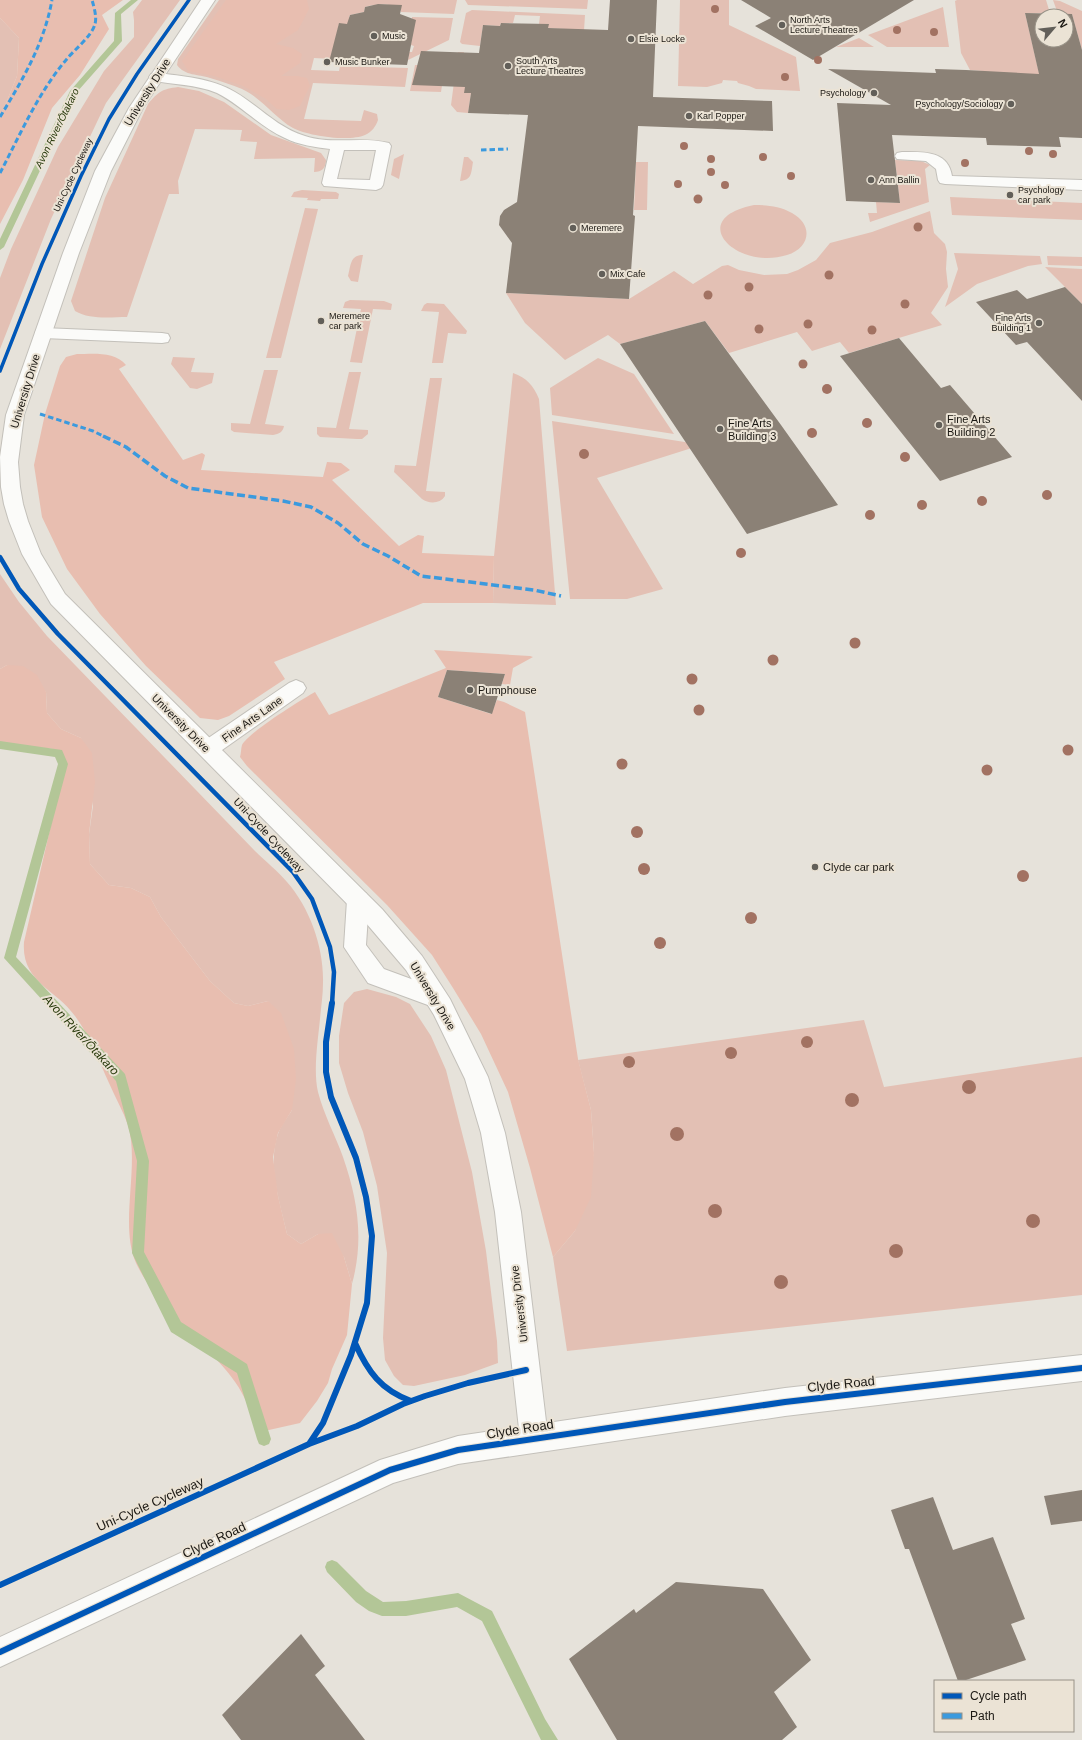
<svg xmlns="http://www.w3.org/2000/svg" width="1082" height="1740" viewBox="0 0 1082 1740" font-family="Arial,sans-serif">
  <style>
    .green { fill: #e3c0b4 }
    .forest { fill: #e8beb0 }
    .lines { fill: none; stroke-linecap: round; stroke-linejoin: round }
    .stream { fill: #b3c697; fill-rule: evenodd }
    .building { fill: #8b8176; fill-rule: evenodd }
    .lane-casing { stroke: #c3c0ba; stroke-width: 2 }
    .street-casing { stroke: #c3c0ba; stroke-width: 2 }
    .secondary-casing { stroke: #c3c0ba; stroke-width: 2 }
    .lane { fill: #fbfbf9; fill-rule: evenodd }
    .street { fill: #fbfbf9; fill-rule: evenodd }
    .secondary { fill: #fbfbf9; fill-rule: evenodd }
    .quiet-far1 { stroke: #3b9ade; stroke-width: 3; stroke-dasharray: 5.5 3; stroke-linecap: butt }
    .quiet { stroke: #3b9ade; stroke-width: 3.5; stroke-dasharray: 8 3.5; stroke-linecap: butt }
    .cycleway-far2-casing { stroke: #ebe3d5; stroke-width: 5.5 }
    .cycleway-far1-casing { stroke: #ebe3d5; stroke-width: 7 }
    .cycleway-casing { stroke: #ebe3d5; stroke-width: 8 }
    .cycleway-far2 { stroke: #0057b8; stroke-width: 3.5 }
    .cycleway-far1 { stroke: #0057b8; stroke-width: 4.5 }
    .cycleway { stroke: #0057b8; stroke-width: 6 }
    .tree { fill: #a27262 }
    .poi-dot { fill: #625f59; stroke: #ebe3d5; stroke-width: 1.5 }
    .labels { text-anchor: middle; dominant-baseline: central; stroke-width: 4; stroke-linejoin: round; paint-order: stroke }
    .far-poi-label { font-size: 9px; fill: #1b1813; stroke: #ebe3d5; text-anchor: start }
    .far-street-label { font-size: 9px; fill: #1b1813; stroke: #ebe3d5 }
    .far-water-label { font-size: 10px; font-style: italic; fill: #27390a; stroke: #ebe3d5 }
    .street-label { font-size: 11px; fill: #1b1813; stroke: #ebe3d5 }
    .poi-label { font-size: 11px; fill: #1b1813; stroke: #ebe3d5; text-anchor: start }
    .water-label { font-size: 12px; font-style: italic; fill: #27390a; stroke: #ebe3d5 }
    .near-street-label { font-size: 13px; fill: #1b1813; stroke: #ebe3d5 }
  </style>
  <rect width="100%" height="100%" fill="#e6e2da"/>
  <path class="green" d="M 142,0 L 180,0 L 106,103 L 51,219 L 0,349 L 0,278 L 11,249 L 58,147 L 104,71 L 134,37 L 134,20 L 133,12 Z
    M 219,0 L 457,0 L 454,14 L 401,12 L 401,9 C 389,3 379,3 365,7 L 364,12 L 350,15 L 349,17 L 357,21 L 357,24 L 339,24 L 331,59 L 314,58 L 311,70 L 339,71 L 340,66 L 408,68 L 405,87 L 313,83 L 304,119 L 361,121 L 364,110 L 377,114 L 378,120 C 376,126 372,132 365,135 C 349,142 308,136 293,128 C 274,117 263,99 242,89 C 232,85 221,81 210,78 C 198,74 185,76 177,65 L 178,59 Z
    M 465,0 L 588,0 L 587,9 L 468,5 Z
    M 680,0 L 729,0 L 729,25 L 796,57 L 800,91 L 756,89 L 749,86 L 738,83 L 737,81 L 723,80 L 722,83 L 707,87 L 678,86 Z
    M 957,0 L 1046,0 L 1050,13 L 1025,13 L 1043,90 L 986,88 L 983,71 L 970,70 L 961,53 L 955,1 Z
    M 1053,0 L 1060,1 L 1082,11 L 1082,50 L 1072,14 L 1058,14 Z
    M 943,7 L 949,47 L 887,47 L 868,35 Z
    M 472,10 L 585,15 L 583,46 L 564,29 L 548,28 L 548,24 L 539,24 L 540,16 L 515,15 L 513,23 L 501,23 L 500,26 L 483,25 L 480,46 L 462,44 L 460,42 L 466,13 Z
    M 412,17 L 453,18 L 449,40 L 408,60 L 409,52 L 412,52 L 414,46 L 411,45 Z
    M 0,18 L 19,38 L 17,76 L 0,118 Z
    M 859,38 L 874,47 L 836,47 Z
    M 458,52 L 464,52 L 461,72 L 471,93 L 468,113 L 457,112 L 451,105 Z
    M 415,65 L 421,65 L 443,79 L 441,92 L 410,91 Z
    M 178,87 L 199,91 L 224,102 L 271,135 L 321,153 L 326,160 C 326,168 322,172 314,172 L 315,158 L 254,159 L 257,142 L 240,141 L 242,130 L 195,129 L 178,181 L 179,194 L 169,194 L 127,317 C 111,317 90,320 75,311 L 71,301 L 105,198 L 148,104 C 158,92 162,89 178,87 Z
    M 537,152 L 627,156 L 636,162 L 648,162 L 647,210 L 634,210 L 636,162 L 523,157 Z
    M 404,154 L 399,179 L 391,175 L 394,159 Z
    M 464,157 L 468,157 L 473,162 C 471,173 472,180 460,181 Z
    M 895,160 L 921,161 L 930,165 L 925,169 L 929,202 L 870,222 L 868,213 L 877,213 L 876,202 L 900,203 Z
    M 302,190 L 336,192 L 339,194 L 338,199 L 321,199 L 320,201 L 307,200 L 308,198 L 291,197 L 294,192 Z
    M 950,197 L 1082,203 L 1082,220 L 952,215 Z
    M 754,205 C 767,205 780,206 792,213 C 814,225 810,248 787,255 C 737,271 684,219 754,205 Z
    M 305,208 L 318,209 L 281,358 L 266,358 Z
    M 930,211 L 934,233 L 945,244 L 947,252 L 946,269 L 948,287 L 931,313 L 942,325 L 849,353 L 840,342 L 812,351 L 797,332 L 729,353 L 705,321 L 620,344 L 608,335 L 565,360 L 525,323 L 506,293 L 629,299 L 674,271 L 693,284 L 722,266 L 728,265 L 739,270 L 764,275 L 787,274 L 798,270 L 816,260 L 830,243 L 872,232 Z
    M 954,253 L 1040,256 L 1042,264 L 1028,266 L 977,284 L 945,307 L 958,269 Z
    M 363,255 L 358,282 L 351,281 L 348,276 C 351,265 350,255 363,255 Z
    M 1047,256 L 1082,257 L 1082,266 L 1048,265 Z
    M 1045,267 L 1082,269 L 1082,304 Z
    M 350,300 L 384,301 L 392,304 L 391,310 L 373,309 L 362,363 L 350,362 L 361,309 L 343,308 L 345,302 Z
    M 427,303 L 444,304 L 467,331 L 466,334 L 448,333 L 443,363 L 432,363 L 439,312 L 421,311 L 424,305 Z
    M 173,357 L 195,358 L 191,372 L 214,373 L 212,383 L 197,389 L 190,388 L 171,364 Z
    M 598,358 L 634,374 L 674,434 L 552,415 L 550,388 Z
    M 264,370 L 278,370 L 265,424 L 284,426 C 283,432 279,434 273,435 L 234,432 L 231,430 L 231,423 L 250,424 Z
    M 349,372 L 361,372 L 349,429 L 368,430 L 368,434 L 362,439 L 357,439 L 320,437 L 317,434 L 317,427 L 336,428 Z
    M 513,373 C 527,378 533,385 539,399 L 556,605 L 493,603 L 494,556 Z
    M 430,378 L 442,378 L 426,491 L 445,492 L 445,496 C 440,504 429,504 422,499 L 394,472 L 395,465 L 416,466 Z
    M 552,421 L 691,443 L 695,447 L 597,478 L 663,589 L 627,599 L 570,599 Z
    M 0,574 L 19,602 L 47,636 L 255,851 C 265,861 278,871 287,882 C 310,908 324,948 323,983 C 323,995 321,1007 320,1019 C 318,1040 313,1071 318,1092 C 324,1115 335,1135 343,1157 C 358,1200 364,1240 352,1284 L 344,1257 L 318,1234 L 301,1244 L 287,1234 C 280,1203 267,1165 278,1134 C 281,1125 288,1117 292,1110 L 268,1001 L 248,1006 L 234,1003 L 210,981 L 161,917 L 150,897 L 131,888 L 109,885 L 90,864 L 89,834 L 93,806 L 81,738 L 61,729 L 47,713 L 46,692 L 7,665 L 0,669 Z
    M 367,989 L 396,997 L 410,1004 L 431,1036 L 446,1070 L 472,1172 L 486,1251 L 497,1341 L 498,1363 L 465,1375 L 414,1386 L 403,1385 L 394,1376 L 385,1360 L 383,1338 L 387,1253 L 377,1186 L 363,1132 L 348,1093 L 339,1063 L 339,1036 L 344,1003 L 354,992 Z
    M 864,1020 L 884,1087 L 1082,1057 L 1082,1295 L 567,1351 L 553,1257 L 575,1231 L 594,1153 L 591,1110 L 578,1060 Z"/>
  <path class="forest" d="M 0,0 L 123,0 L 102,15 L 109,29 L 80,75 L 52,108 L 23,180 L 0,224 L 0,118 L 17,76 L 19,38 L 0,18 Z
    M 226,0 L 307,0 L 309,9 L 298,30 L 276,44 L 293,48 L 302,54 L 300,63 L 281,76 L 297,76 L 307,78 L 310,86 L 300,106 L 289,110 L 277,109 L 266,99 L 243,86 L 214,76 L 188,71 L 182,61 Z
    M 77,354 C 93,354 115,351 126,365 L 119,369 L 183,460 L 202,453 L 205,455 L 201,470 L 323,477 L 327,462 L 341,463 L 350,470 L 332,480 L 399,546 L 418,535 L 424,536 L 422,553 L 494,556 L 493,603 L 423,603 L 274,662 L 285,679 L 229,716 L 218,720 L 200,718 L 146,666 L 100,614 L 67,569 L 42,517 L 34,465 L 45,414 L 60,366 L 66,357 Z
    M 434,650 L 530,656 L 533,657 L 513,668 L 510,685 L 502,684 L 505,674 L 447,670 L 438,697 L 491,714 L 497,700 L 504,702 L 525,712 L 578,1059 L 591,1110 L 594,1153 L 591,1197 L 575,1231 L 553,1257 L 530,1168 L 508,1092 L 481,1034 L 453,988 L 432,955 L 387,905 L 247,766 L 240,757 C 241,754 241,748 242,745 C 249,732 301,700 315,692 L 329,715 L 446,668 Z
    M 7,665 L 23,666 L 37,675 L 46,692 L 47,713 L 61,729 L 81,738 L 92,753 L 95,782 L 89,834 L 90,864 L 109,885 L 131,888 L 150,897 L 161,917 L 210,981 L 234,1003 L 248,1006 L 268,1001 L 281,1013 L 294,1049 L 296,1079 L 292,1110 L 278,1133 L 273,1157 L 278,1196 L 287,1234 L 301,1244 L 318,1234 L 332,1233 L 344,1257 L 352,1284 L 347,1335 L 332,1369 L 328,1383 L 317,1401 L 300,1423 L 260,1432 C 255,1421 250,1408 244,1397 C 238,1384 227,1371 217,1360 C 190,1329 154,1301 136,1263 C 119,1225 140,1166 128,1125 C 123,1111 115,1097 109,1083 C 99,1061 90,1036 75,1016 C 56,989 21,982 24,942 L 66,760 L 59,751 L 53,749 L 0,743 L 0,669 Z"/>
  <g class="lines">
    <path class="stream" d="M 131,0 L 138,0 L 121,14 L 122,41 L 77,92 L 4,247 L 0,250 L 0,239 L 70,91 L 114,41 L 115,13 Z
      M 0,741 L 62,750 L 68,764 L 16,957 L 125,1074 L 149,1161 L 144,1252 L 181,1322 L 247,1364 L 271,1439 L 269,1444 L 264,1446 L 259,1444 L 257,1439 L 237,1373 L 171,1332 L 132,1253 L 137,1161 L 116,1081 L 4,958 L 58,764 L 55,757 L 0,749 Z
      M 332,1560 L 337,1562 L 366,1591 L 383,1602 L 406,1601 L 458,1593 L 492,1611 L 545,1719 L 558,1740 L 541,1740 L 482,1621 L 457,1607 L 406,1616 L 382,1616 L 369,1611 L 356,1602 L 327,1572 L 325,1567 L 327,1562 Z"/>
  </g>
  <path class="building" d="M 610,0 L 657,0 L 653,97 L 772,101 L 773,131 L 638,126 L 633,215 L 635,216 L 629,299 L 506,293 L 512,243 L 499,225 L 500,216 L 504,210 L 517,202 L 528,115 L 468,113 L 471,93 L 464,93 L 465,87 L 412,85 L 421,51 L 479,53 L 483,25 L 500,26 L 501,23 L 549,24 L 548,28 L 608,30 Z
    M 741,0 L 914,0 L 813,60 L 755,26 L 771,18 Z
    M 378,4 L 402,5 L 400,14 L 416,20 L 407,65 L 329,62 L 339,23 L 347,24 L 350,15 L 364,12 L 365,7 Z
    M 1025,13 L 1072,14 L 1082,50 L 1082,138 L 1059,137 L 1061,147 L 987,145 L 986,138 L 892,135 L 900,203 L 846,201 L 837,103 L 891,105 L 828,69 L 936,73 L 935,69 L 966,70 L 1039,74 ZM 1042,16 L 1066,16 L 1066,40 L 1042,40 Z
    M 1065,287 L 1082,304 L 1082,401 L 1027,342 L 1016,345 L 976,302 L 1017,290 L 1027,299 Z
    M 705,321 L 781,425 L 838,505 L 747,534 L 620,344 Z
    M 899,338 L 941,388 L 950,385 L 1012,457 L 940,481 L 840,356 Z
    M 447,670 L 505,674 L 492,714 L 438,697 Z
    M 1082,1490 L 1082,1521 L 1051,1525 L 1044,1496 Z
    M 933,1497 L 953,1550 L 993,1537 L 1025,1619 L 1011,1624 L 1026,1660 L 963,1681 L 958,1681 L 909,1549 L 905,1549 L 891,1510 Z
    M 676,1582 L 763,1589 L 811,1660 L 774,1692 L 797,1727 L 782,1740 L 617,1740 L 569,1659 L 634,1609 L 636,1613 Z
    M 301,1634 L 325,1666 L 315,1675 L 365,1740 L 241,1740 L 222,1715 Z"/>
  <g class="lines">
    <defs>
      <path id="lane" d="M 156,73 C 183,76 211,78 235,92 C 259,106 278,128 305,136 C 332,145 362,136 389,143 L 391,146 L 383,185 L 381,188 L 376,190 L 324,186 L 322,183 L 330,149 C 315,147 299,145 285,138 C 260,127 241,105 217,93 C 196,84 173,85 151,80 L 149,77 L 151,74 ZM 344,150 L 376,150 L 370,180 L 337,179 Z
        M 902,152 C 923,152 948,150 952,176 L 1082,180 L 1082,190 L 945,184 L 940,183 L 938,180 L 936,169 L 926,161 L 897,159 L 895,156 L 897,153 Z
        M 43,328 L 162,333 L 168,334 L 170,338 L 168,342 L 162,343 L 43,338 L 37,337 L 35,333 L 37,329 Z
        M 296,680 L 303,683 L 306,688 L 303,693 L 215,755 L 208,757 L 201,755 L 198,749 L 201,743 L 289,683 Z
        M 358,891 L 366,893 L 369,900 L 366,945 L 384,969 L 444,991 L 447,998 L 444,1005 L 436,1008 L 368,983 L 344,947 L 347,900 L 350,893 Z"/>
      <path id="street" d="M 201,0 L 215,0 L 143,108 L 111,171 L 79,253 L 24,415 L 18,462 L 20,487 L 23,504 L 28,521 L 41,554 L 65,594 L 382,909 L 422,956 L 450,999 L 488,1077 L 505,1133 L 521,1212 L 548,1438 L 544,1448 L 534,1452 L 524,1448 L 520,1438 L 495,1212 L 481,1133 L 465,1079 L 434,1015 L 406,970 L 366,923 L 51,604 L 22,554 L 9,521 L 4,504 L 1,487 L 0,457 L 6,415 L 63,253 L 95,171 L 129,108 Z"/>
      <path id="secondary" d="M 1082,1355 L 1082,1381 L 785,1416 L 458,1464 L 393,1483 L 0,1667 L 0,1637 L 380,1460 L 458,1436 L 785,1388 Z"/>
    </defs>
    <use href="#lane" class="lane-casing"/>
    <use href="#street" class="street-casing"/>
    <use href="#secondary" class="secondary-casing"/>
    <use href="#lane" class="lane"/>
    <use href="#street" class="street"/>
    <use href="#secondary" class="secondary"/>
    <path class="quiet-far1" d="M 0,117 C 23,79 44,44 52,0
      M 481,150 L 508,149
      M 0,173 C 20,135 38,93 66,60 C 74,50 92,36 95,24 C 97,17 94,7 92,0
      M 40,414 L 93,431 L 105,437"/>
    <path class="quiet" d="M 103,436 L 126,447 L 165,476 L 188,488 L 283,501 L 311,507 L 338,523 L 363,544 L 388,556 L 421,576 L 534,590 L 561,596"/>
    <defs>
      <path id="cycleway-far2" d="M 0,371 L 42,264 L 81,176 L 109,119 L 137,74 L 189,0"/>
      <path id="cycleway-far1" d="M 0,557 L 19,589 L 58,634 L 293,872 L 312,899 L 330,947 L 334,972 L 332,1004"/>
      <path id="cycleway" d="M 355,1343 C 368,1372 381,1390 411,1401
        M 309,1444 L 323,1423 L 351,1355 L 367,1303 L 372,1236 L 366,1197 L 356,1158 L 331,1097 L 326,1072 L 326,1042 L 332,1003
        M 0,1585 L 309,1444 L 357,1426 L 403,1404 L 425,1396 L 468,1383 L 526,1370
        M 0,1652 L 390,1470 L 458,1450 L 785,1402 L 1082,1368"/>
    </defs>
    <use href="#cycleway-far2" class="cycleway-far2-casing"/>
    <use href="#cycleway-far1" class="cycleway-far1-casing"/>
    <use href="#cycleway" class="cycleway-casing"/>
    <use href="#cycleway-far2" class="cycleway-far2"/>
    <use href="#cycleway-far1" class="cycleway-far1"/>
    <use href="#cycleway" class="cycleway"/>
  </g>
  <g class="tree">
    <circle cx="715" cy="9" r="4"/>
    <circle cx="897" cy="30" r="4"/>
    <circle cx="934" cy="32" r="4"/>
    <circle cx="818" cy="60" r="4"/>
    <circle cx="785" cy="77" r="4"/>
    <circle cx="684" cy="146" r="4"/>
    <circle cx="1029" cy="151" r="4"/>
    <circle cx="1053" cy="154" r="4"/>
    <circle cx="763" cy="157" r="4"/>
    <circle cx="711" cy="159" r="4"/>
    <circle cx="965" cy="163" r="4"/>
    <circle cx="711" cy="172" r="4"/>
    <circle cx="791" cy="176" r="4"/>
    <circle cx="678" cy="184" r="4"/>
    <circle cx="725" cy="185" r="4"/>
    <circle cx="698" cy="199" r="4.5"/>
    <circle cx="918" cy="227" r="4.5"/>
    <circle cx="829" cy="275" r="4.5"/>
    <circle cx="749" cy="287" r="4.5"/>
    <circle cx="708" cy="295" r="4.5"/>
    <circle cx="905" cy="304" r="4.5"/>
    <circle cx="808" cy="324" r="4.5"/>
    <circle cx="759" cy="329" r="4.5"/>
    <circle cx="872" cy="330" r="4.5"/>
    <circle cx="803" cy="364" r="4.5"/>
    <circle cx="827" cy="389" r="5"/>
    <circle cx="867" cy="423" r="5"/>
    <circle cx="812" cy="433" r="5"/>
    <circle cx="584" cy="454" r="5"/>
    <circle cx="905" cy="457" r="5"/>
    <circle cx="1047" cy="495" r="5"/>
    <circle cx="982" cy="501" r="5"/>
    <circle cx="922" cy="505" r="5"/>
    <circle cx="870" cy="515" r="5"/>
    <circle cx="741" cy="553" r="5"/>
    <circle cx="855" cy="643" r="5.5"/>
    <circle cx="773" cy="660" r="5.5"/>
    <circle cx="692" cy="679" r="5.5"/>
    <circle cx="699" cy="710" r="5.5"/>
    <circle cx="1068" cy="750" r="5.5"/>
    <circle cx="622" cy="764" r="5.5"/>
    <circle cx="987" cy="770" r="5.5"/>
    <circle cx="637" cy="832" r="6"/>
    <circle cx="644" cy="869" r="6"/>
    <circle cx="1023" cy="876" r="6"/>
    <circle cx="751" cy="918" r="6"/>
    <circle cx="660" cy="943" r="6"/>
    <circle cx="807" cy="1042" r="6"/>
    <circle cx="731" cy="1053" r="6"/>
    <circle cx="629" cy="1062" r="6"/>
    <circle cx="969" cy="1087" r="7"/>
    <circle cx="852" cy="1100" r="7"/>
    <circle cx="677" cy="1134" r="7"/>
    <circle cx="715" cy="1211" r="7"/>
    <circle cx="1033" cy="1221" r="7"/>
    <circle cx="896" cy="1251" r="7"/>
    <circle cx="781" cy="1282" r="7"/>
  </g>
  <g class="poi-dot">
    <circle cx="782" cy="25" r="4"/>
    <circle cx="374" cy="36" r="4"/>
    <circle cx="631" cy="39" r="4"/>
    <circle cx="327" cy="62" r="4"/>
    <circle cx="508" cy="66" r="4"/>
    <circle cx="874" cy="93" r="4"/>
    <circle cx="1011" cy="104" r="4"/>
    <circle cx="689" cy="116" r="4"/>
    <circle cx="871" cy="180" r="4"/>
    <circle cx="1010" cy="195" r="4"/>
    <circle cx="573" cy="228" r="4"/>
    <circle cx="602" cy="274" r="4"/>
    <circle cx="321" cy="321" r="4"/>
    <circle cx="1039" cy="323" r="4"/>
    <circle cx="939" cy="425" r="4"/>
    <circle cx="720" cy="429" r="4"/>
    <circle cx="470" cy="690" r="4"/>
    <circle cx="815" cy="867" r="4"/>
  </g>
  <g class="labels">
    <g class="far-poi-label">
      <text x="790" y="20">North Arts<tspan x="790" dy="10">Lecture Theatres</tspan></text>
      <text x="382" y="36">Music</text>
      <text x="639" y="39">Elsie Locke</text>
      <text x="516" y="61">South Arts<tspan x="516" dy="10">Lecture Theatres</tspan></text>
      <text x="335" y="62">Music Bunker</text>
      <text x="866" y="93" text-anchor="end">Psychology</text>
      <text x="1003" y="104" text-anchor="end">Psychology/Sociology</text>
      <text x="697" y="116">Karl Popper</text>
      <text x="879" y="180">Ann Ballin</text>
      <text x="1018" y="190">Psychology<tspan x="1018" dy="10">car park</tspan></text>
      <text x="581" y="228">Meremere</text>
      <text x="610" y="274">Mix Cafe</text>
      <text x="329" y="316">Meremere<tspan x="329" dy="10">car park</tspan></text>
      <text x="1031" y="318" text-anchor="end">Fine Arts<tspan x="1031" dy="10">Building 1</tspan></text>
    </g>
    <g class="far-street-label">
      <text transform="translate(73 175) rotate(-65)">Uni-Cycle Cycleway</text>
    </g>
    <g class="far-water-label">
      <text transform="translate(57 128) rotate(-64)">Avon River/Ōtakaro</text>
    </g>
    <g class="street-label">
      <text transform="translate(147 92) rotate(-58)">University Drive</text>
      <text transform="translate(25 391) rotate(-73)">University Drive</text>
      <text transform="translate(252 719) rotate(-35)">Fine Arts Lane</text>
      <text transform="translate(181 723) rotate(45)">University Drive</text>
      <text transform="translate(269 835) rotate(47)">Uni-Cycle Cycleway</text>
      <text transform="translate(433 996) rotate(59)">University Drive</text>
      <text transform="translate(519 1304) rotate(-97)">University Drive</text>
    </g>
    <g class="poi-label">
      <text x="947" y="419">Fine Arts<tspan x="947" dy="13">Building 2</tspan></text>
      <text x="728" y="423">Fine Arts<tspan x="728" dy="13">Building 3</tspan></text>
      <text x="478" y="690">Pumphouse</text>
      <text x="823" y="867">Clyde car park</text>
    </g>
    <g class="water-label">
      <text transform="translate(81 1035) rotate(47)">Avon River/Ōtakaro</text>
    </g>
    <g class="near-street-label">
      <text transform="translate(841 1384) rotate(-6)">Clyde Road</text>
      <text transform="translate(520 1429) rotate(-9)">Clyde Road</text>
      <text transform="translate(150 1504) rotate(-24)">Uni-Cycle Cycleway</text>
      <text transform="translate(214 1540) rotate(-25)">Clyde Road</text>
    </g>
  </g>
  <rect x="934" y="1680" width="140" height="52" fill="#ebe3d5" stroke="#989287"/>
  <rect x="942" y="1693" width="20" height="6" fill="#0057b8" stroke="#989287"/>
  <text x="970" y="1700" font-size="12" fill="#1b1813">Cycle path</text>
  <rect x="942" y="1713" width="20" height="6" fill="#3b9ade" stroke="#989287"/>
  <text x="970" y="1720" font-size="12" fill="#1b1813">Path</text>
  <g transform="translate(1054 28) rotate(62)"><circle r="19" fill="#ebe3d5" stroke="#989287"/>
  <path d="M0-3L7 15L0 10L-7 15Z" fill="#625f59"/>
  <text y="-6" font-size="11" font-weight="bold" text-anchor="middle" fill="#1b1813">N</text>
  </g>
</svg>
